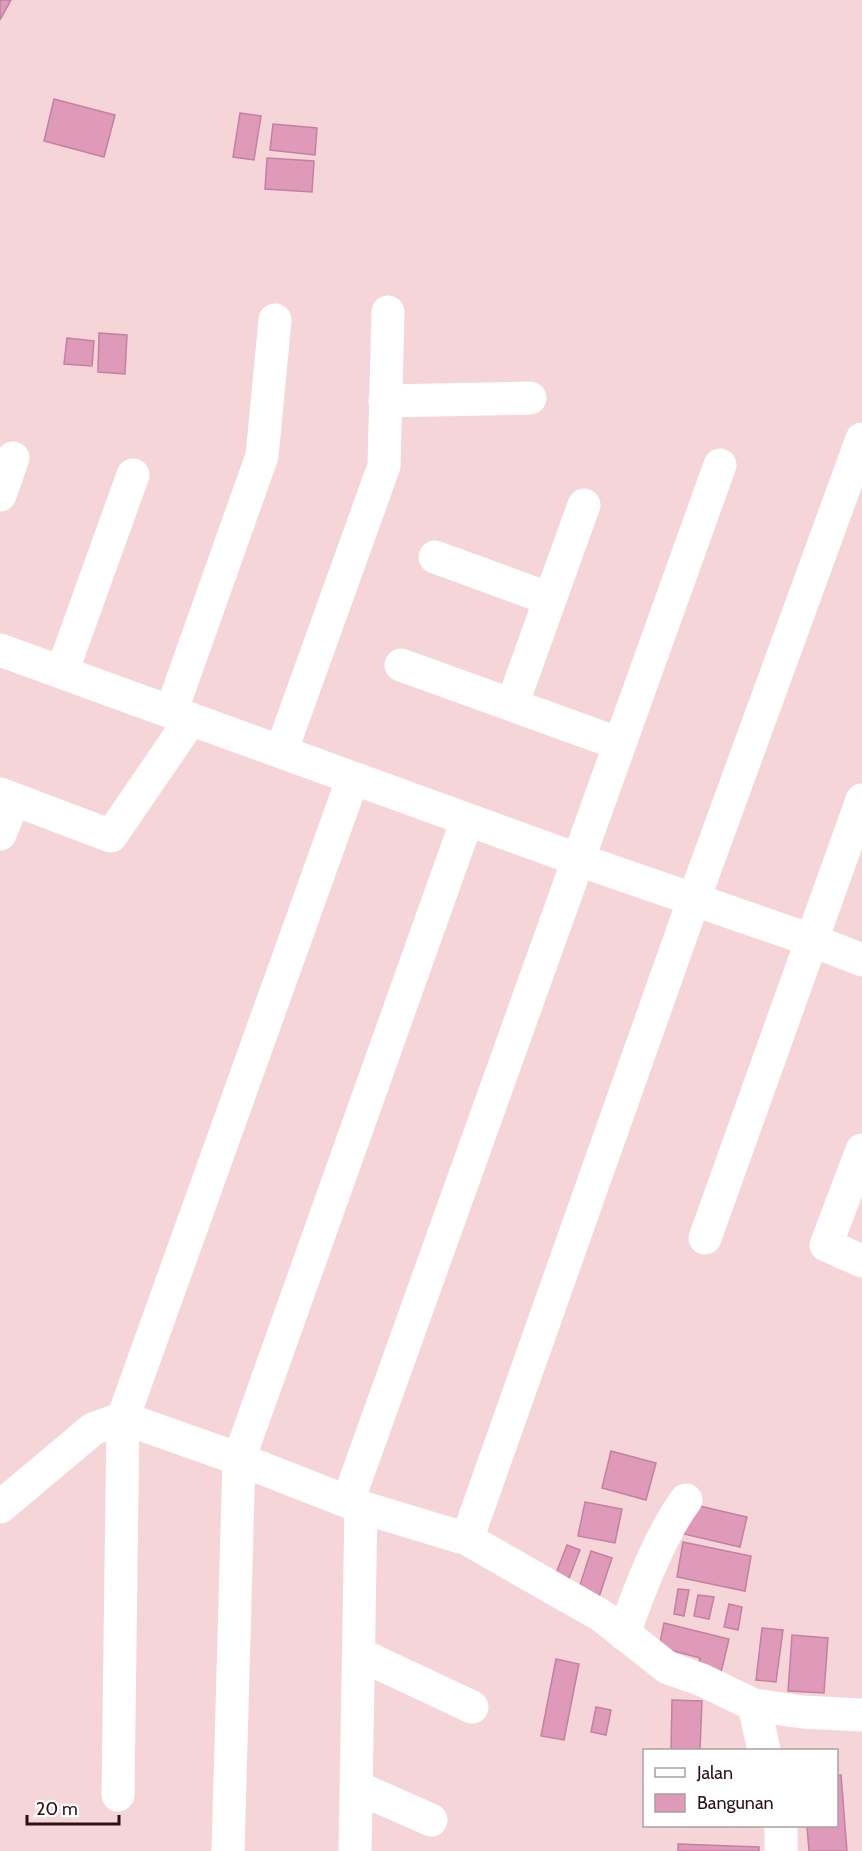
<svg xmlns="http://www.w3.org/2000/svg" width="862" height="1851" viewBox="0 0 862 1851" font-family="Cabin,sans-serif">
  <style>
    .building { fill: #df9aba; stroke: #c480a0; stroke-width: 1.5 }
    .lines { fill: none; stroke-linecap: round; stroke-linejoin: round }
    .minor { stroke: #fff; stroke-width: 33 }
  </style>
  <rect width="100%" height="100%" fill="#f6d5d9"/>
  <path class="building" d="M 0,0 L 11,0 L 0,20 Z
    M 54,99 L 115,115 L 104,157 L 44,141 Z
    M 240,113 L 261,116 L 254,160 L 233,157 Z
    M 273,124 L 317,128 L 315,155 L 270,150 Z
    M 267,158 L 314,161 L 312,192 L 265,189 Z
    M 99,333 L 127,335 L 125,374 L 98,372 Z
    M 67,338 L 94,341 L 92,366 L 64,364 Z
    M 611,1451 L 656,1463 L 646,1500 L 602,1488 Z
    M 585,1502 L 622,1509 L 615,1543 L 578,1536 Z
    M 691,1504 L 747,1517 L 740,1547 L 684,1534 Z
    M 683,1542 L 751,1556 L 745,1591 L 677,1577 Z
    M 567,1545 L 580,1550 L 566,1586 L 553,1581 Z
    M 591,1551 L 612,1558 L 599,1597 L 578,1591 Z
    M 678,1589 L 689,1590 L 684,1616 L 674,1614 Z
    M 698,1595 L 714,1597 L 709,1619 L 694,1616 Z
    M 729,1604 L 742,1607 L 738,1630 L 724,1627 Z
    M 664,1623 L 729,1639 L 719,1681 L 696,1675 L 700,1658 L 659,1647 Z
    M 762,1628 L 783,1630 L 776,1682 L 756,1680 Z
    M 792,1635 L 828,1638 L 824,1693 L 788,1691 Z
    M 556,1659 L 579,1664 L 564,1740 L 541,1736 Z
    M 672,1700 L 702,1701 L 700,1750 L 671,1750 Z
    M 596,1707 L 611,1710 L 606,1735 L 591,1732 Z
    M 841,1775 L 847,1851 L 809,1851 L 807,1826 L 836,1826 L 836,1776 Z
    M 678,1844 L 759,1847 L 759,1851 L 678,1851 Z"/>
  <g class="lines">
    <path class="minor" d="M 385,401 L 530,398
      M 0,495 L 13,458
      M 435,557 L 550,599
      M 0,650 L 579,860 L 811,940 L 862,960
      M 401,665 L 620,744
      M 62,672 L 133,475
      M 512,705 L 584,505
      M 171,712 L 262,456 L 275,320
      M 281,752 L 384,466 L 388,312
      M 0,794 L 111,836 L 191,719
      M 0,834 L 14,799
      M 862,1150 L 826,1245 L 862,1261
      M 705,1238 L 862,800
      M 348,1501 L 720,465
      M 0,1507 L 93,1429 L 123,1418 L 239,1459 L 361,1507 L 467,1539 L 602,1616 L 668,1668 L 702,1680 L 754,1705 L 802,1712 L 862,1715
      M 467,1539 L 694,899 L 862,439
      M 624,1634 C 638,1593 660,1535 686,1500
      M 359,1654 L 472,1707
      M 754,1705 L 764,1750
      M 356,1787 L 431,1820
      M 118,1795 L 123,1418 L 353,778
      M 781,1826 L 781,1851
      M 228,1851 L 239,1459 L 467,820
      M 355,1851 L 361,1507"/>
  </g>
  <rect x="643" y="1749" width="195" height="78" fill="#ffffff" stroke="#ab9fa1" stroke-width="1.5"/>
  <rect x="655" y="1768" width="30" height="9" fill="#ffffff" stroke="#ab9fa1" stroke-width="1.5"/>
  <text x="697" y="1779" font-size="18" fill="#2c1015">Jalan</text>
  <rect x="655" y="1794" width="30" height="18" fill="#df9aba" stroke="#ab9fa1" stroke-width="1.5"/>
  <text x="697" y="1809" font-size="18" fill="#2c1015">Bangunan</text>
  <path d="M27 1815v9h92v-9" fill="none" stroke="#2c1015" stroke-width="3"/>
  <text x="36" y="1815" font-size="18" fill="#2c1015" stroke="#ffffff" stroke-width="4.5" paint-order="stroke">20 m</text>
</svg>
